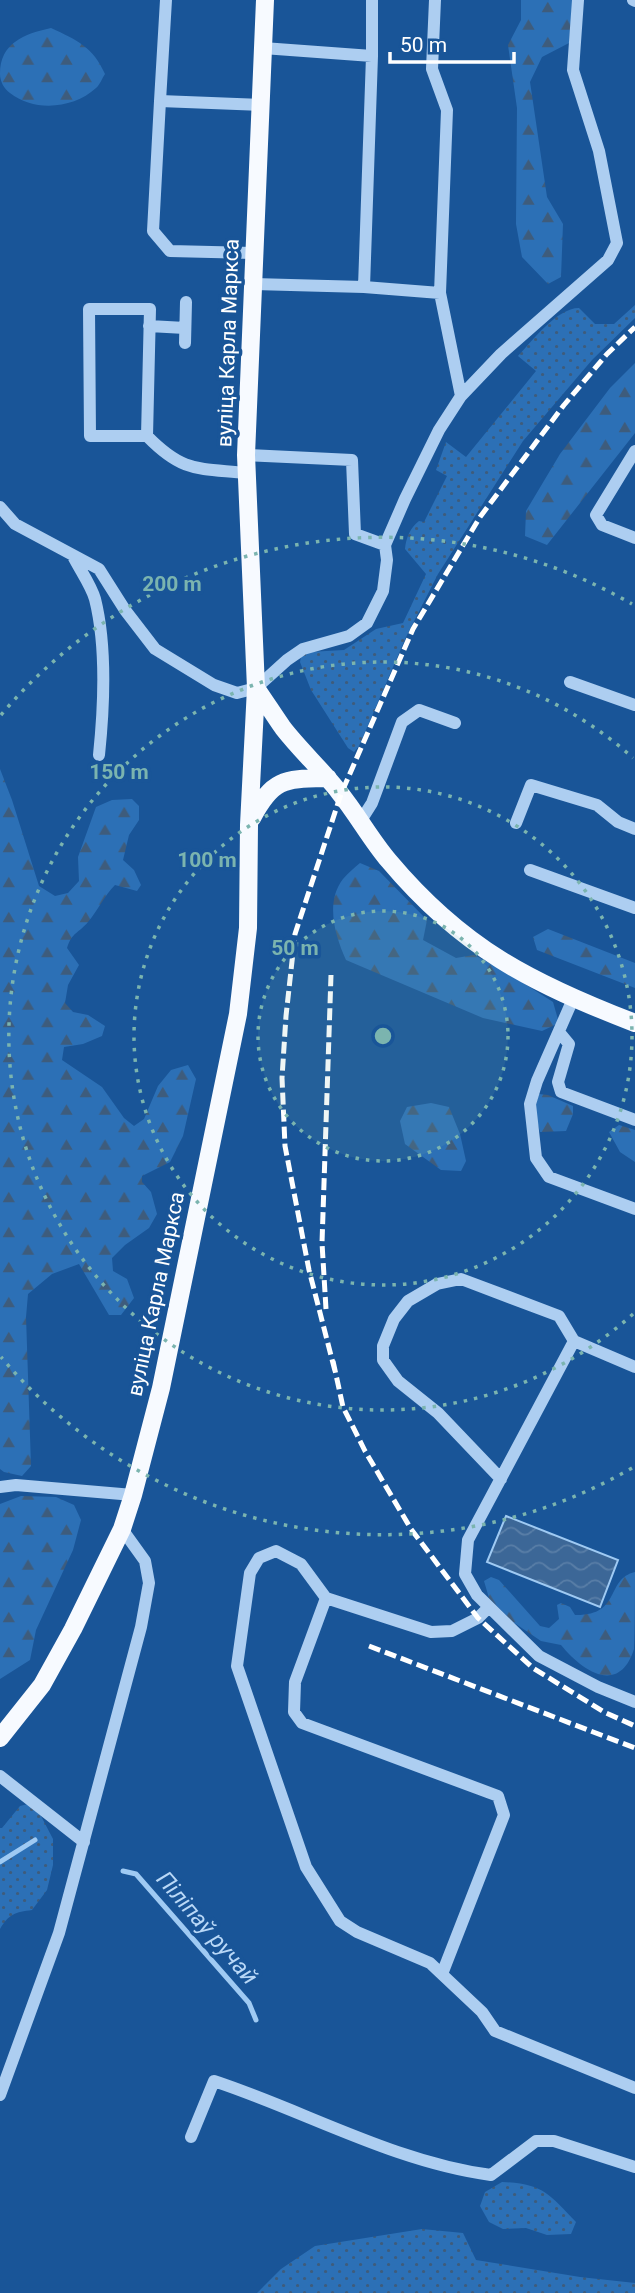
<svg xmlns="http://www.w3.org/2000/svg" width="635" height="2293" viewBox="0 0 635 2293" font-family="Roboto,sans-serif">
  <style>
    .grass { fill: url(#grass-dots) }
    .forest { fill: url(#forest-firs) }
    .water { fill: url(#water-waves); stroke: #9fcaf3; stroke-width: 2 }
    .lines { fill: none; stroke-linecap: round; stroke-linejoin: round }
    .stream { stroke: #9fcaf3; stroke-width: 5 }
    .minor { stroke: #adcef1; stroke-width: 12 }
    .major { stroke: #f7faff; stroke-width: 18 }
    .rail { stroke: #fff; stroke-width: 5; stroke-dasharray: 12 5; stroke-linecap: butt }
    .ring { fill: none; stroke: #7bb4af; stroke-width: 3.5; stroke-dasharray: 3.5 7 }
    .labels { text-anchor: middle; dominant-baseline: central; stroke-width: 7; stroke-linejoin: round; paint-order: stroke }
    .street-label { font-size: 21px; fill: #fff; stroke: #195598 }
    .water-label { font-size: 23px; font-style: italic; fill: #b9d8f7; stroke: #195598 }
    .centre { fill: #7bb4af; stroke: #195598; stroke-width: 3.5 }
    .ring-label { font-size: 21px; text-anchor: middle; font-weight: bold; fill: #7bb4af; stroke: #195598; stroke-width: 7; stroke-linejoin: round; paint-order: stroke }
  </style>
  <defs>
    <pattern id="grass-dots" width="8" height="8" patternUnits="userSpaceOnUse" patternTransform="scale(1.75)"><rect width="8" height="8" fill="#2c70b6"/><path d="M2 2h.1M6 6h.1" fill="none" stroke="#3e5c7c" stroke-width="1.8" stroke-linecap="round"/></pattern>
    <pattern id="forest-firs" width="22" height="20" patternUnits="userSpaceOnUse" patternTransform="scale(1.75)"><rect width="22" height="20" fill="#2c70b6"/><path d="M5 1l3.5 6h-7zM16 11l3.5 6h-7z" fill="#3e5c7c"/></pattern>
    <pattern id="water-waves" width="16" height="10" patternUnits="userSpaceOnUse" patternTransform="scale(1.75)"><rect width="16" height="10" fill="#3c6797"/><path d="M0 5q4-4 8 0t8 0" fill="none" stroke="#597ea7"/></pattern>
  </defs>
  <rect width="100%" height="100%" fill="#195598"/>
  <path class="grass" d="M 635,305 L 635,318 L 592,360 L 523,441 L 438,574 L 406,637 L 359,746 L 354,752 L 348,748 L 311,690 L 300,662 L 301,657 L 309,652 L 344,650 L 376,629 L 403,623 L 426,574 L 405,549 C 406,538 410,528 419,521 L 424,522 L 447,476 L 436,470 L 446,442 L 466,457 L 536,371 L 518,356 C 532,341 557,308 579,308 L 595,324 L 614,324 Z
    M 28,1804 L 41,1816 L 53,1839 L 53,1865 L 47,1890 L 32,1910 C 15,1912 9,1914 0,1929 L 0,1828 L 2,1828 L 20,1806 Z
    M 502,2182 C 543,2184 548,2193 576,2222 L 571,2234 L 547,2235 L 526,2228 L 503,2229 L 489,2222 L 480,2206 L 485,2192 Z
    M 422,2229 L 463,2233 L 476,2260 L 580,2277 L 635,2283 L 635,2293 L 257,2293 L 281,2269 L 315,2246 Z"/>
  <path class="forest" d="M 521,0 L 573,0 L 569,43 L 542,57 L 530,82 L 547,197 L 563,224 L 561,277 L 548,284 L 522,257 L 516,224 L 517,108 L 508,45 L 521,20 Z
    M 51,28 C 77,40 93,47 105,74 C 102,78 100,85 96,88 C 73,109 34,112 10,93 C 4,89 0,81 0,74 C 0,43 24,34 51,28 Z
    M 635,363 L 635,433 L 547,545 L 525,536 L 526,511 L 560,454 L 610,388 Z
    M 0,769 L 12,800 L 39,886 L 55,896 L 68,893 L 79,881 L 78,857 L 96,807 L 112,800 L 132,799 L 139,806 L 139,820 L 129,835 L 123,860 L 134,870 L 141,885 L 137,891 L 115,885 C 104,896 98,910 88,922 C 79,933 72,932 67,948 L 79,965 L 68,985 L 65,1003 L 73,1012 L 88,1015 L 105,1026 L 102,1036 L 83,1044 L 64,1047 L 62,1060 L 102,1087 L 124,1118 L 134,1126 L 144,1119 L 158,1086 L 171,1070 L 188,1065 L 196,1079 L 183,1136 L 170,1162 L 142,1176 L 142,1182 L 151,1192 L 157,1214 L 149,1228 L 125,1245 L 112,1258 L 113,1271 L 127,1279 L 134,1298 L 121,1315 L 109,1315 L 79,1264 L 52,1274 L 28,1294 L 26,1317 L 31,1466 L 22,1476 L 4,1472 L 0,1469 Z
    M 360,863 L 379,871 L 427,920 L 423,940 L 456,958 L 474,955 L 503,970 L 553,1002 L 559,1023 L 542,1031 L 483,1018 L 346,960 C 335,936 325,902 343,879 C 348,873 354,868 360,863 Z
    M 548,929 L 635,963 L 635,988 L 537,950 L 533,937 Z
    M 539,1094 L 548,1095 L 573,1106 L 573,1114 L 566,1131 L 540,1132 L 534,1111 Z
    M 431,1103 L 449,1107 L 460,1134 L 466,1161 L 461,1171 L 441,1170 L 405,1144 L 400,1121 L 407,1107 Z
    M 619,1125 L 635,1130 L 635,1162 L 620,1152 L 609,1132 Z
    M 21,1496 L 56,1497 L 74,1505 L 81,1520 L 73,1550 L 36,1630 L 30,1660 L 0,1679 L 0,1504 Z
    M 635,1572 C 635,1590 635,1635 634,1649 C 619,1696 582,1671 561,1645 L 541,1641 L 513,1622 L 489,1598 L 484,1581 L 491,1577 L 499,1580 L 540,1626 L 549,1628 L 559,1619 L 557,1605 L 561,1603 L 570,1607 L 575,1615 C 622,1616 605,1579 635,1572 Z"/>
  <path class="water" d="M 506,1516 L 618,1560 L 600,1607 L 487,1562 Z"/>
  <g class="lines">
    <path class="stream" d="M 0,1862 L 35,1840
      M 123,1871 L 136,1874 L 249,2003 L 256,2020"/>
    <path class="minor" d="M 166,0 L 160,101 L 262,105
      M 435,0 L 432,69 L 447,110 L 440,293 L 461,396
      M 633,0 L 635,1
      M 263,48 L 372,56 L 372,0
      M 160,101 L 153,231 L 170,251 L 253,253
      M 253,284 L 364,287 L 440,293
      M 364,287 L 372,56
      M 149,326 L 185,328
      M 185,343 L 186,302
      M 147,436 L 150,309 L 89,309 L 90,436 L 147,436 C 183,473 198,468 246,473
      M 635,451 L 596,515 L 602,525 L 635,538
      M 0,507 L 15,524 L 99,569 L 125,610 L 155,649 L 214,685 L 237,693 L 256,688 L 287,660 L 303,649 L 349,636 L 367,623 L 383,591 L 387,560 L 385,545 L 355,534 L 352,460 L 246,455
      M 385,545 L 405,499 L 439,430 L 461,396 L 501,354 L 608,260 L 617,243 L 599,151 L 573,70 L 578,0
      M 73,556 C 80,570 91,585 95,599 C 107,647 104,707 99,755
      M 570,682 L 635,705
      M 360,822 L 372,803 L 402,722 L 419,710 L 455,723
      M 516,823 L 531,785 L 597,805 L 618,822 L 635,829
      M 530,870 L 635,908
      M 573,999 L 537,1081 L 530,1104 L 536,1158 L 549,1177 L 635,1209
      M 559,1032 L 569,1044 L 558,1082 L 561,1092 L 635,1120
      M 635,1367 L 574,1341 L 468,1540 L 465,1574 L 477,1595 L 539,1656 L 598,1687 L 635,1702
      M 501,1479 L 438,1413 L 398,1381 L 383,1360 L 383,1346 L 394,1319 L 408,1301 L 437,1284 L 461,1279 L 559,1316 L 574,1341
      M 0,1487 L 16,1485 L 133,1495
      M 326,1598 L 295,1682 L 294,1712 L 302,1723 L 498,1796 L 504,1815 L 442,1974
      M 489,1607 L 478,1618 L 452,1631 L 431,1632 L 326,1598 L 301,1564 L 276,1551 L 259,1558 L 250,1573 L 237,1666 L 306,1867 L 340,1921 L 357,1932 L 430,1963 L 482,2012 L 495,2031 L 635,2088
      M 0,1776 L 84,1842
      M 0,2095 L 59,1933 L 141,1627 L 149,1583 L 145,1561 L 122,1529
      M 191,2137 L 214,2081 C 305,2111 394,2162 491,2175 L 536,2141 L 554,2141 L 635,2167"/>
    <path class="major" d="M 256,688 C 265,701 274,715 283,728 C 300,750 322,770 339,792 C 357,814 371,840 389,861 C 462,948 531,983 635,1023
      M 252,818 C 273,778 284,779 328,778
      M 0,1738 L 42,1685 L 73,1629 L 122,1529 L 133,1495 L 161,1388 L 238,1014 L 248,928 L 249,825 L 256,688 L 246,455 L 265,0"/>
    <path class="rail" d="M 326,1309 L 322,1243 L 331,975
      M 333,1361 L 343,1407 L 365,1451 L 411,1529 L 478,1618 L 533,1668 L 604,1712 L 635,1726
      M 335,1371 L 309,1270 L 285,1146 L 282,1078 L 286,1016 L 295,934 L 341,794 L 413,629 L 480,517 L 564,405 L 607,354 L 635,327
      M 369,1646 L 635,1748"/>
  </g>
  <circle cx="383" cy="1036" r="125" fill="#7bb4af" fill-opacity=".12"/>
  <g class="ring">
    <circle cx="383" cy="1036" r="125"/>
    <circle cx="383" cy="1036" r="249"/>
    <path d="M633 1314A374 374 0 1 1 633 758"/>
    <path d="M632 1468A499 499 0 0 1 1 1357M1 715A499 499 0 0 1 632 604"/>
  </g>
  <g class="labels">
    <g class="street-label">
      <text transform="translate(228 343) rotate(-88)">вуліца Карла Маркса</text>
      <text transform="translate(156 1294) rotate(-78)">вуліца Карла Маркса</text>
    </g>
    <g class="water-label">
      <text transform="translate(207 1928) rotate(49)">Піліпаў ручай</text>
    </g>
  </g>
  <circle cx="383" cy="1036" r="10" class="centre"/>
  <g class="ring-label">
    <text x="172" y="591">200 m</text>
    <text x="119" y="779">150 m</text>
    <text x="207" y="867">100 m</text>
    <text x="295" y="955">50 m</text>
  </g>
  <path d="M390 52v10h124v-10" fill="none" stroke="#ffffff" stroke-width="3.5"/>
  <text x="400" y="52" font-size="21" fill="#ffffff" stroke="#195598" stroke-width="5" paint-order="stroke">50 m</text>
</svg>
